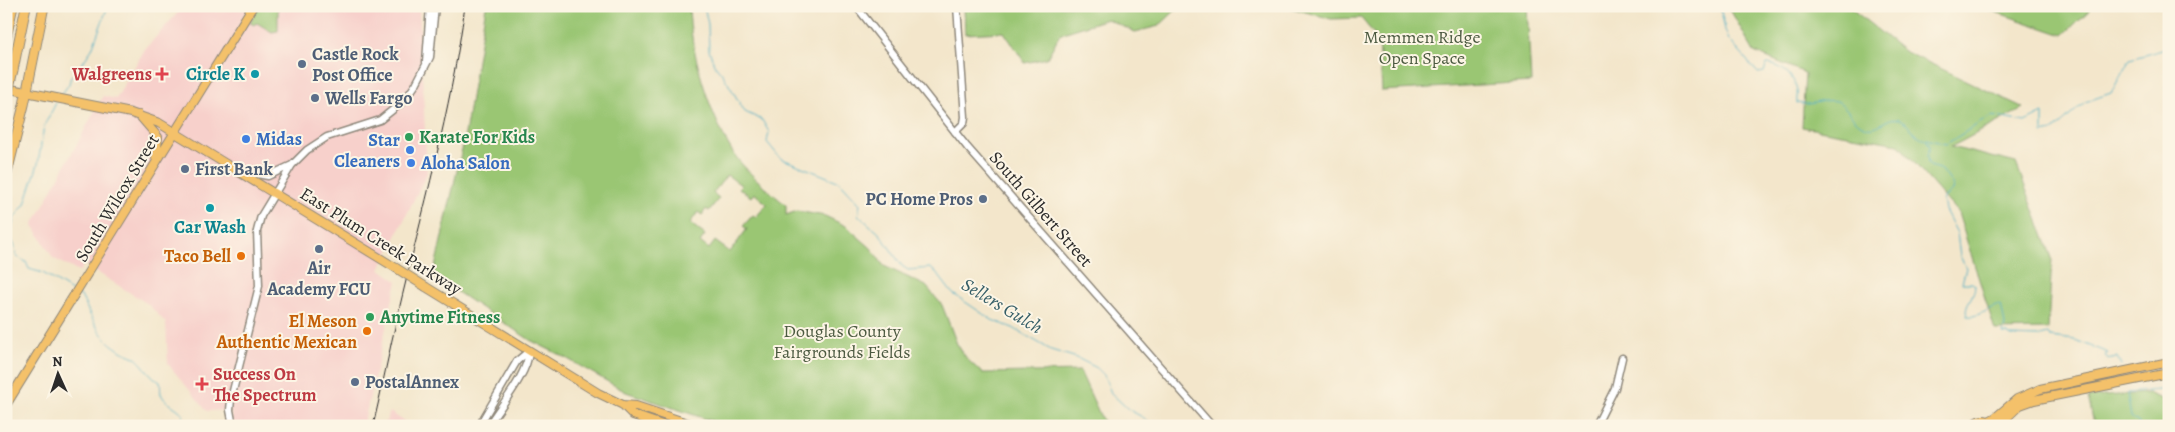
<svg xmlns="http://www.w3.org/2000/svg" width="2175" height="432" viewBox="0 0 2175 432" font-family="Alegreya,serif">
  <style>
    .built { fill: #f7d0cb }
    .green { fill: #9ac673; stroke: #62784f; fill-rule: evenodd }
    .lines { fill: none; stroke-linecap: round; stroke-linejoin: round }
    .stream { stroke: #43aac2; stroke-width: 1 }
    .minor-casing { stroke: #8f887b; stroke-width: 9 }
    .major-casing { stroke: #8f887b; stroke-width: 10 }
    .highway-casing { stroke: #8f887b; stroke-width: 11 }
    .minor { stroke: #fff; stroke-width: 6 }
    .major { stroke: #f4c16a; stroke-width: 8 }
    .highway { stroke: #f4c16a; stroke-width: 9 }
    .rail { stroke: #2b2b2b; stroke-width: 1 }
    .major-bridge-casing { stroke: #8f887b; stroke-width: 10; stroke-linecap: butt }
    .highway-bridge-casing { stroke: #8f887b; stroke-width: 11; stroke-linecap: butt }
    .major-bridge { stroke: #f4c16a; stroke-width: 8 }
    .highway-bridge { stroke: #f4c16a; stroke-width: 9 }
    .service-dot { fill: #5c6f8a; stroke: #fcf5e5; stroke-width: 2 }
    .health-dot { fill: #e0444e; stroke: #fcf5e5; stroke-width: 2 }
    .culture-dot { fill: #0f9aa8; stroke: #fcf5e5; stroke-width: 2 }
    .leisure-dot { fill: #2e9e5b; stroke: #fcf5e5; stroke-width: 2 }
    .shop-dot { fill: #3f7fe0; stroke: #fcf5e5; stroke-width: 2 }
    .food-dot { fill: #e8710a; stroke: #fcf5e5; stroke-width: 2 }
    .labels { text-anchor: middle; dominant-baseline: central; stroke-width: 4; stroke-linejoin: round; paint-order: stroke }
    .park-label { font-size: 18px; fill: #4c5a41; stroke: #fcf5e5 }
    .service-label { font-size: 18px; font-weight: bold; fill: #4e5e75; stroke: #fcf5e5; text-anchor: start }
    .health-label { font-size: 18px; font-weight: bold; fill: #be3a42; stroke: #fcf5e5; text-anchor: end }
    .culture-label { font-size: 18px; font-weight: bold; fill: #0d838f; stroke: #fcf5e5; text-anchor: end }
    .leisure-label { font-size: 18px; font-weight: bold; fill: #27864d; stroke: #fcf5e5; text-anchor: start }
    .shop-label { font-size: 18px; font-weight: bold; fill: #366cbe; stroke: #fcf5e5; text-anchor: start }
    .street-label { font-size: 18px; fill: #2b2b2b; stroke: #fcf5e5 }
    .food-label { font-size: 18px; font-weight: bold; fill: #c56008; stroke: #fcf5e5; text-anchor: end }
    .water-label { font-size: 19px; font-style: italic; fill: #355e67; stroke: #fcf5e5 }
  </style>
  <rect width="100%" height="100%" fill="#fcf5e5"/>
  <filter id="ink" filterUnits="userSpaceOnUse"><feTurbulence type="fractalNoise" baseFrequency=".02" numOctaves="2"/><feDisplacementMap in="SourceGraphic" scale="10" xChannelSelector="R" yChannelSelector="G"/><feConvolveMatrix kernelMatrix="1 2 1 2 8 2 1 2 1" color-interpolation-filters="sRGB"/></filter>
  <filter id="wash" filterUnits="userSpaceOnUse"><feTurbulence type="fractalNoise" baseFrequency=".0096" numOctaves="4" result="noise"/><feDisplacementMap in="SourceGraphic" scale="20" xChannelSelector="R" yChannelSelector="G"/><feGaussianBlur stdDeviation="1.12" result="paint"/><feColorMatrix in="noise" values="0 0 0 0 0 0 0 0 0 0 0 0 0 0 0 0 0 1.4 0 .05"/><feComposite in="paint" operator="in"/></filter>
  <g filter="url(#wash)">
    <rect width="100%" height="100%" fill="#f3e6cb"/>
    <path class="built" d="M 184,6 L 419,6 L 427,173 L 380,269 L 397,281 L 363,426 L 233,426 L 230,410 L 207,411 L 168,364 L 166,323 L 148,304 L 84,264 L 79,272 L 53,258 L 33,225 L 103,96 L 116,99 L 145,49 Z
      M 390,412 L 411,426 L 384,426 Z"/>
    <path class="green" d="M 259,6 L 278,6 L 278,31 L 272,32 L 257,23 L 253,25 L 250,22 Z
      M 486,6 L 689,6 C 690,51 709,113 732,151 C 743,169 769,191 786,205 L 786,215 L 797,211 L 825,216 L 846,226 L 871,248 L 884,266 L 926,286 L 942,305 L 957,344 L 967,359 L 982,373 L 1080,371 L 1105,426 L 727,426 L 626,392 L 566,358 L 530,340 L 433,276 L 464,140 ZM 727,175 L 741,185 L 739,188 L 751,197 L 754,193 L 767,204 L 756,217 L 753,215 L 743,226 L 747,229 L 730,252 L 715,241 L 709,249 L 700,242 L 705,235 L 690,223 L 698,212 L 702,215 L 706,209 L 709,211 L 719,198 L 713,193 Z
      M 964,6 L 1180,6 L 1159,26 L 1135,32 L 1107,19 L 1060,34 L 1047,58 L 1025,63 L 1004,32 L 965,34 Z
      M 1284,6 L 1527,6 L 1531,82 L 1382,91 L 1379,40 L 1361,18 L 1331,19 Z
      M 1728,6 L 1848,6 L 1904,51 L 2024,108 L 1951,147 L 2016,163 L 2052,258 L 2048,329 L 1995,330 L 1958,213 L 1898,144 L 1802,127 L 1805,73 L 1754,52 Z
      M 1978,6 L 2094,6 L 2063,35 Z
      M 2148,393 L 2169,402 L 2169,426 L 2098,426 L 2094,424 L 2088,397 Z"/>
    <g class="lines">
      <path class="stream" d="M 704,6 L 708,24 L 709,50 L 714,64 L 723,75 L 745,112 L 762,120 L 769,132 L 767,142 L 780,158 L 840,182 L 860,204 L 858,215 L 880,234 L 902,266 L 908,270 L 930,268 L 936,272 L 952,293 L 992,320 L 1013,328 L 1051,350 L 1077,358 L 1097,368 L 1104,375 L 1111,393 L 1128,409 L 1144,418 L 1153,426
        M 1720,6 L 1725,30 L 1729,40 L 1758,73 L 1764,72 L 1767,64 C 1782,65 1795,77 1797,91 C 1798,96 1796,99 1797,103 C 1811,107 1823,98 1837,101 C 1847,106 1852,120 1862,125 C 1877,134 1885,115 1899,119 C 1907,122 1910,130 1917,135 C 1923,139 1928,139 1930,147 L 1927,156 L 1928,163 L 1930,166 L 1942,170 L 1953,185 L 1952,191 L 1943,199 L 1945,210 L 1957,233 L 1960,256 L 1966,268 L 1962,283 L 1972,283 L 1975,285 C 1975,298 1963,303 1967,316 C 1980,318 1989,306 2001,305 L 2005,324 L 2003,334 L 2008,334 L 2009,336 L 2037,337 L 2048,334 L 2050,337 L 2075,340 L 2108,353 L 2105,355 L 2108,359 L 2117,357 L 2121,365
        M 61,95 L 69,84 L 71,76 L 79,68 L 92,49 L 108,6
        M 56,103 L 44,126 L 38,164 L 25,204 L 14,218 L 10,236 L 15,247 L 16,256 L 26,262 L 29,269 L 43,273 L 72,291
        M 1926,139 L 1946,144 L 1991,116 L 2025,122 L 2043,113 L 2043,133 L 2053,131 L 2085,102 L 2111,93 L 2130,59 L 2169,48
        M 77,294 L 81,296 C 91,315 98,337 118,349 C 124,354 132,354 138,360 C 145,367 151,377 160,382 C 161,386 160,390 161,394 C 166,404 176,406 183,414 L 183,426
        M 2139,426 L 2139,423 L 2131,417 L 2127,393 L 2169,389"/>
    </g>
  </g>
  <g filter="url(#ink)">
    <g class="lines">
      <defs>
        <path id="minor" d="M 856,6 L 967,147 L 1212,426
          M 426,62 L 430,6
          M 955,132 L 964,123 L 965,117 L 957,6
          M 239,171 L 268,176 L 292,165
          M 233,426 L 230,410 L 231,399 L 259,286 L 257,231 L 261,216 L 292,165 L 307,150 L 327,137 L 380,120 L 405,100 L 416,84 L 430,57 L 435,6
          M 479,426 L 517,361 L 529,351
          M 488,426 C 501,405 528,374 529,351
          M 1596,426 L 1615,388 L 1622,358"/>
        <path id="major" d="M 6,88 L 131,113 L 159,123 L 396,268
          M 139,115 L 158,137 L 156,158
          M 426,287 L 598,393 L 623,405 L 633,415 L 665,426
          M 6,405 L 253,6
          M 623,405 L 636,406 L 696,426
          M 1989,421 L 1996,417 L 2017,399 L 2040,389 L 2169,362
          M 1972,426 C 1977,419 1986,418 1992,424
          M 1998,426 L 2020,405 L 2034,400 L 2169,373"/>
        <path id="highway" d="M 6,38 L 13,6
          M 13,70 L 26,6
          M 6,177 L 24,105 L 44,6"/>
      </defs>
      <use href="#minor" class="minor-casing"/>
      <use href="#major" class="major-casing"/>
      <use href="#highway" class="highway-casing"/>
      <use href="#minor" class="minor"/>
      <use href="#major" class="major"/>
      <use href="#highway" class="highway"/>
      <path class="rail" d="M 373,426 C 382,389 389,351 398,314 C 422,212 451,111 465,6"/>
      <defs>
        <path id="major-bridge" d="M 396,268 L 426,287"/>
        <path id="highway-bridge" d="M 6,100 L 13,70"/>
      </defs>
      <use href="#major-bridge" class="major-bridge-casing"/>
      <use href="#highway-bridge" class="highway-bridge-casing"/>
      <use href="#major-bridge" class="major-bridge"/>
      <use href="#highway-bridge" class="highway-bridge"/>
    </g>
  </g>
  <g class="service-dot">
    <circle cx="302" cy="64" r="5"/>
    <circle cx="315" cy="98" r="5"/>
    <circle cx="185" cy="169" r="5"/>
    <circle cx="983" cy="199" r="5"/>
    <circle cx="319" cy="249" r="5"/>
    <circle cx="355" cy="382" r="5"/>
  </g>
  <g class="health-dot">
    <path d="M159.5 66.5h5v5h5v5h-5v5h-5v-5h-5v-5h5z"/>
    <path d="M199.5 376.5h5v5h5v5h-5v5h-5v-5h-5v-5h5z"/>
  </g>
  <g class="culture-dot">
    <circle cx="255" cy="74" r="5"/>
    <circle cx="210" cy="208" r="5"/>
  </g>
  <g class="leisure-dot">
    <circle cx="409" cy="137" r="5"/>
    <circle cx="370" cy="317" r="5"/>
  </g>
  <g class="shop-dot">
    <circle cx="246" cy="139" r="5"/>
    <circle cx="410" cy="150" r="5"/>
    <circle cx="411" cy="163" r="5"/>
  </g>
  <g class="food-dot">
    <circle cx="241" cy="256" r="5"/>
    <circle cx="367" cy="331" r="5"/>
  </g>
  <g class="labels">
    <g class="park-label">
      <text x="1422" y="37">Memmen Ridge<tspan x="1422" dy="21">Open Space</tspan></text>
      <text x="842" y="331">Douglas County<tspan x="842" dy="21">Fairgrounds Fields</tspan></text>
    </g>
    <g class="service-label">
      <text x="312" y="54">Castle Rock<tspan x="312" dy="21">Post Office</tspan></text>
      <text x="325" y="98">Wells Fargo</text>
      <text x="195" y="169">First Bank</text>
      <text x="973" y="199" text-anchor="end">PC Home Pros</text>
      <text x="319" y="268" text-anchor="middle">Air<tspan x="319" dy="21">Academy FCU</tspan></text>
      <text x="365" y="382">PostalAnnex</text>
    </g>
    <g class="health-label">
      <text x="152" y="74">Walgreens</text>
      <text x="213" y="374" text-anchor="start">Success On<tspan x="213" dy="21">The Spectrum</tspan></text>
    </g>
    <g class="culture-label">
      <text x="245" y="74">Circle K</text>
      <text x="210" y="227" text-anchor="middle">Car Wash</text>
    </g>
    <g class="leisure-label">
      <text x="419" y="137">Karate For Kids</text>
      <text x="380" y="317">Anytime Fitness</text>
    </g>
    <g class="shop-label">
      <text x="256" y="139">Midas</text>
      <text x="400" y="140" text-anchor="end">Star<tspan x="400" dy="21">Cleaners</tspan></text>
      <text x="421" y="163">Aloha Salon</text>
    </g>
    <g class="street-label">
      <text transform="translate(117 198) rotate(-59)">South Wilcox Street</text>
      <text transform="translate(1041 209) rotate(49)">South Gilbert Street</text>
      <text transform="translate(381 241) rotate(32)">East Plum Creek Parkway</text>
    </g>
    <g class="food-label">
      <text x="231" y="256">Taco Bell</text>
      <text x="357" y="321">El Meson<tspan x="357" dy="21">Authentic Mexican</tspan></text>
    </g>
    <g class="water-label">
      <text transform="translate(1002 306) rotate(31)">Sellers Gulch</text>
    </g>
  </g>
  <rect width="2175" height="432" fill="none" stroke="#fcf5e5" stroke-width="25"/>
  <g transform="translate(58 374) rotate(357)" stroke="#fcf5e5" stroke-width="4" paint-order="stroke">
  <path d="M0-4L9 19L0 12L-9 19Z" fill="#2b2b2b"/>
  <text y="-8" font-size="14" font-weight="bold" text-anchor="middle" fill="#2b2b2b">N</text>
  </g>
</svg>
